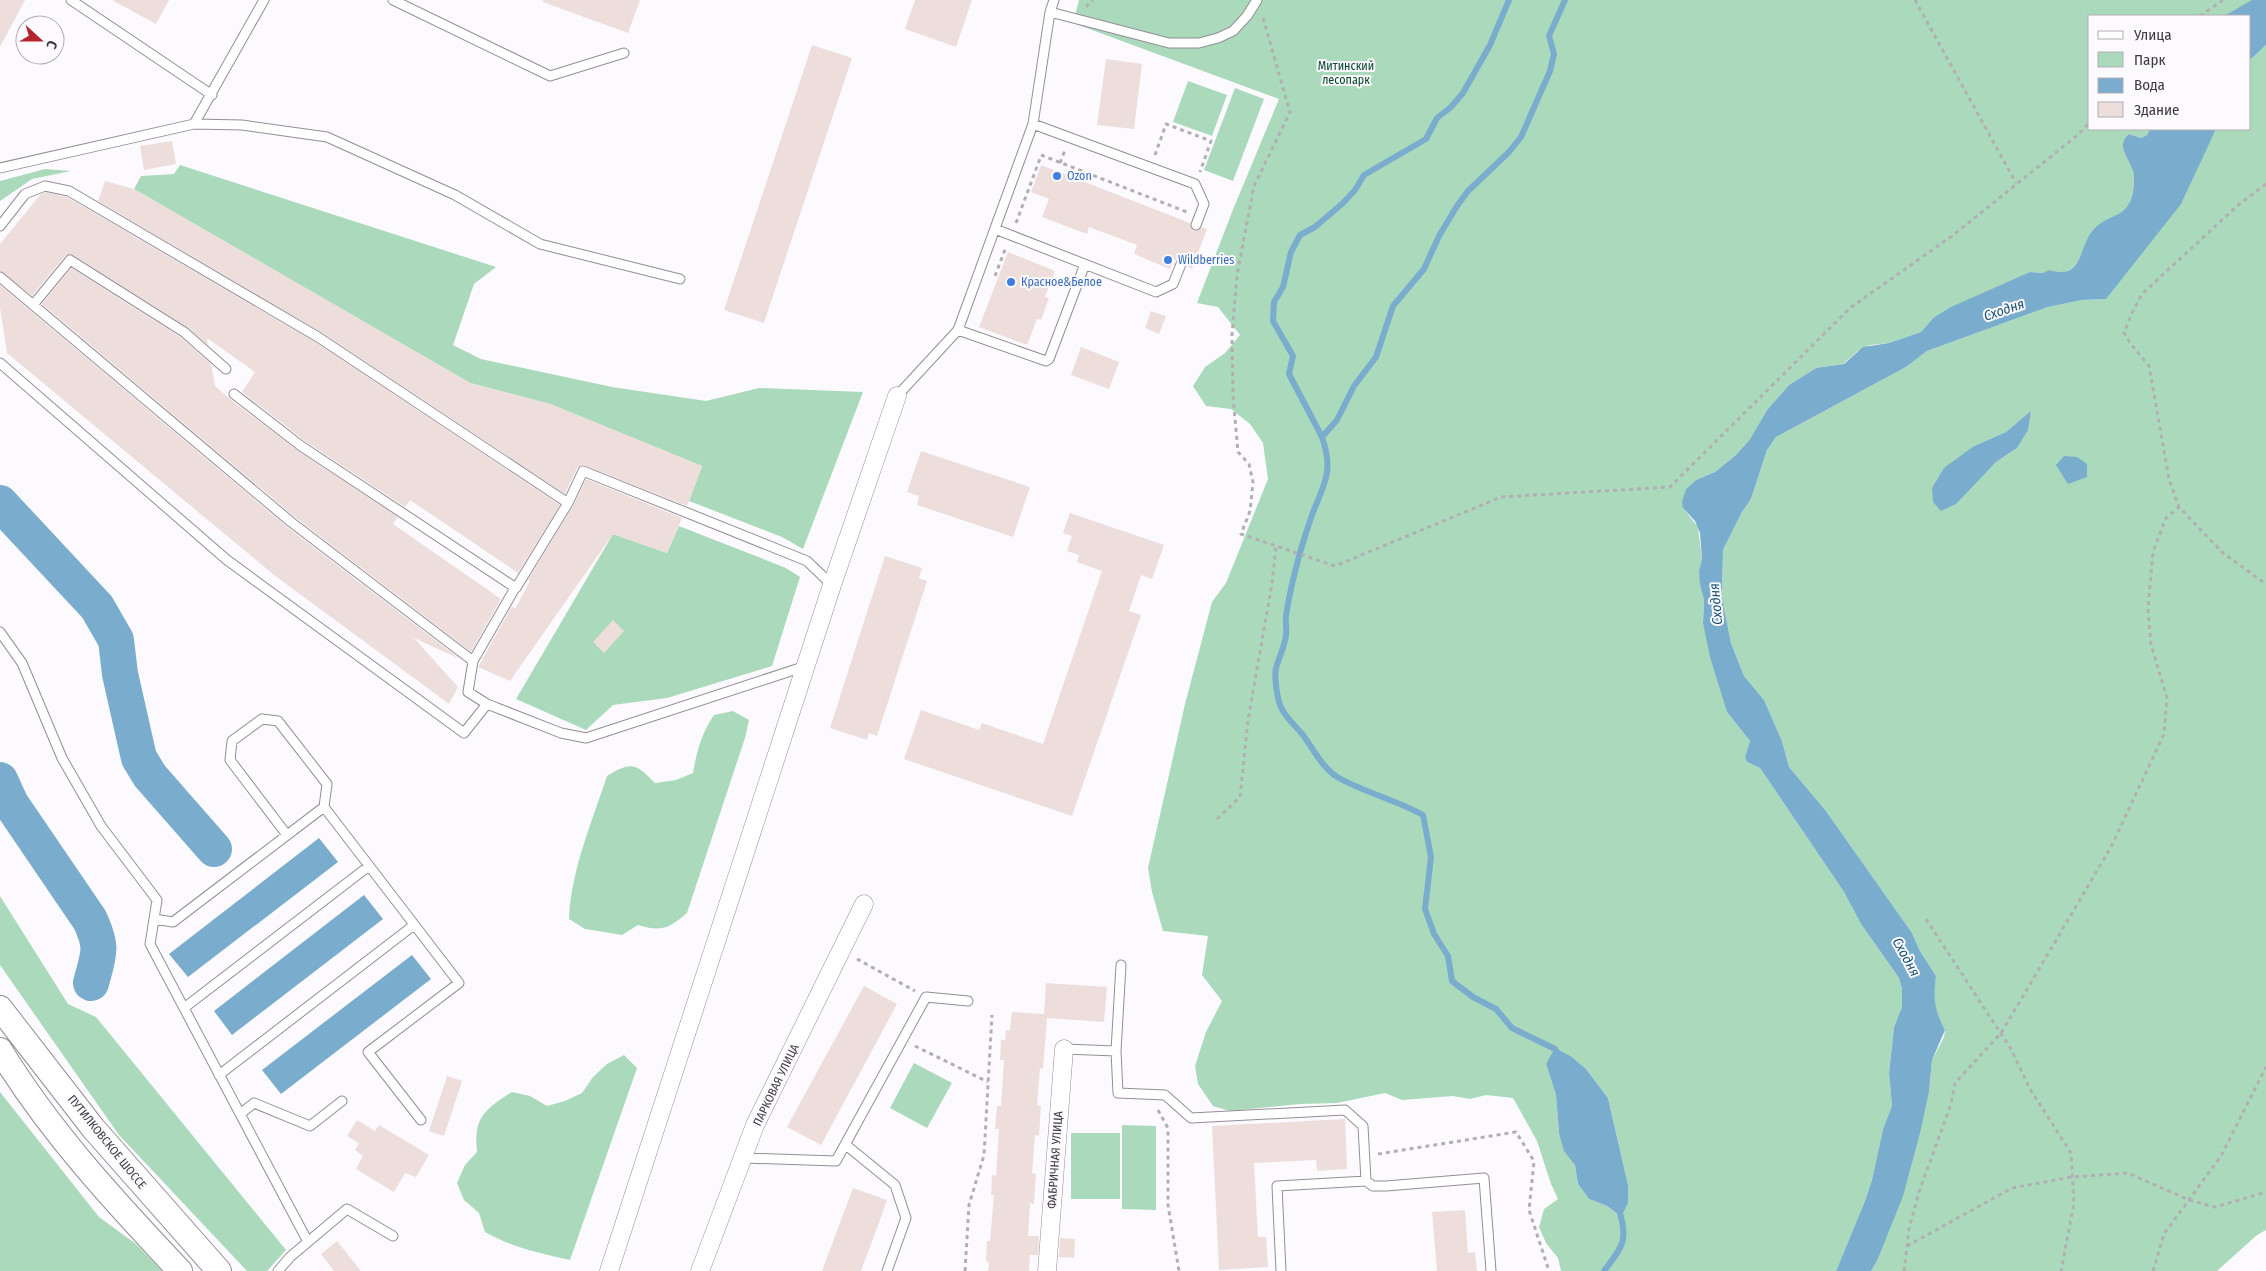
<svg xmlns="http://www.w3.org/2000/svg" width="2266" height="1271" viewBox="0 0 2266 1271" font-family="'Fira Sans Condensed',sans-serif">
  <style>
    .green { fill: #aadabb; fill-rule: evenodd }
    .water { fill: #7aacce }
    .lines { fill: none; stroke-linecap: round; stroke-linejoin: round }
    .stream { stroke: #7aacce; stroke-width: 6 }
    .river { stroke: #7aacce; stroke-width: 36 }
    .building { fill: #eddedc }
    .service-casing { stroke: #948d97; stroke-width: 11 }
    .minor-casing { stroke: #948d97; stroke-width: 19 }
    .secondary-casing { stroke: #948d97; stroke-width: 26 }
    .path { stroke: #b2afb4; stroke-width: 3; stroke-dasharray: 4 4; stroke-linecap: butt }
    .service { stroke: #fff; stroke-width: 9 }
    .minor { stroke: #fff; stroke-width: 18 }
    .secondary { stroke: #fff; stroke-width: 24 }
    .shop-dot { fill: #3f7fe0; stroke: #fcfafe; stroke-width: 2 }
    .labels { text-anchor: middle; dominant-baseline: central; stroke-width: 4; stroke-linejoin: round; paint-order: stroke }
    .park-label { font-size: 12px; fill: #044627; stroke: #fcfafe }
    .shop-label { font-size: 12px; fill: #366cbe; stroke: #fcfafe; text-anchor: start }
    .street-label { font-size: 12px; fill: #3d3a3f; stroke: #fcfafe }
    .water-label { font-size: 14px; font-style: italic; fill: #145173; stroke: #fcfafe }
  </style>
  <rect width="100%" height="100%" fill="#fcfafe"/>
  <path class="green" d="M 1079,0 L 2254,0 L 2224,16 L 2090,16 L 2090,129 L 2150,129 L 2147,135 L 2141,138 L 2129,134 C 2117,144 2126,156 2132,167 C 2135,173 2134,184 2133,190 C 2132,197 2129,206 2125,211 C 2114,224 2096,233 2086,247 C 2080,254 2079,264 2071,269 C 2063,274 2058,273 2049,271 L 2043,273 L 2030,272 L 1933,318 L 1921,332 L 1889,343 L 1870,345 L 1858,351 L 1843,364 L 1816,368 L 1789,385 L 1767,410 L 1750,439 L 1736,455 L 1715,472 L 1696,480 L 1686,489 L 1683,508 L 1698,527 L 1702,559 L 1699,570 L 1704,600 L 1703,623 L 1727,712 L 1750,741 L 1745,757 L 1747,762 L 1760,768 L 1844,892 L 1861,924 L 1899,978 L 1902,989 L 1902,1007 L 1894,1027 L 1889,1072 L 1892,1106 L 1883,1129 L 1872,1180 L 1865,1201 L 1836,1271 L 1561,1271 L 1558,1258 L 1546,1243 L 1539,1227 L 1544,1209 L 1558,1199 L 1551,1184 L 1537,1141 L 1513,1098 L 1486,1095 L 1470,1099 L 1453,1096 L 1402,1100 L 1385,1093 L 1337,1103 L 1300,1104 L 1230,1111 L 1213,1106 L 1198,1084 L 1195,1066 L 1206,1032 L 1222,1001 L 1202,975 L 1208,936 L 1163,931 L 1152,892 L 1148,868 L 1185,704 L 1212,602 L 1226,583 L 1268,479 L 1263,443 L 1250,424 L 1231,409 L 1206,406 L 1193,386 L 1205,367 L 1225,353 L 1240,335 L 1218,307 L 1197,303 L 1232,212 L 1279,99 L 1073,23 ZM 1572,1057 L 1586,1069 L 1608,1098 L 1628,1185 L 1628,1203 L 1620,1217 L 1607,1206 L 1589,1199 L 1578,1184 L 1575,1165 L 1559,1133 L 1556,1095 L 1546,1064 Z
    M 2266,45 L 2266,1230 L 2257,1235 L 2217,1271 L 1871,1271 L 1877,1261 L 1922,1120 L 1929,1092 L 1932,1060 L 1944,1037 L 1945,1030 L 1934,1010 L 1933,997 L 1936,976 L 1920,951 L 1912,933 L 1826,811 L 1789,767 L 1782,741 L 1764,700 L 1744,676 L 1731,643 L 1722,598 L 1723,550 L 1742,512 L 1751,499 L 1767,450 L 1776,437 L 1906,367 L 1927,351 L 2048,307 L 2082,300 L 2106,299 L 2200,161 L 2216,129 L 2250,129 L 2250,60 ZM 2031,412 L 2017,448 L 1996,462 L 1980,478 L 1974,446 L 2006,432 Z
    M 1188,81 L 1227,95 L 1212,136 L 1173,122 Z
    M 1235,88 L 1264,99 L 1233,181 L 1204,170 Z
    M 180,165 L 496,267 L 474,284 L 453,345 L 481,359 L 612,387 L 706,401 L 759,388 L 863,392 L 803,549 L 782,537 L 689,501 L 702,466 L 550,404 L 470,383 L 134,189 L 141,176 L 174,174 Z
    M 45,169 L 71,171 L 32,179 L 0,201 L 0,181 Z
    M 679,526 L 786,568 L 800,577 L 772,666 L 667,698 L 613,705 L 586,730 L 516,699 L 613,534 L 667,553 Z
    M 733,711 L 749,720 L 745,738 L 687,913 C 668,929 662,932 638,925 L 622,935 L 585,929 L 569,919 C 571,870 592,822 607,776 C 631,761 636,763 655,783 L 676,780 L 693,773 C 697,751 701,734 714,715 Z
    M 0,896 L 68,1004 L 96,1017 L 286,1250 L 267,1271 L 247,1271 L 119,1135 L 0,965 Z
    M 624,1055 L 637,1068 L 570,1260 C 540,1253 511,1247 485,1232 L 479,1213 L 464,1200 L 457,1183 L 465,1165 L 477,1152 C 473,1118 485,1109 512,1092 L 530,1096 L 547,1106 L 565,1101 L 582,1093 L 593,1077 L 607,1064 Z
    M 914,1063 L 952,1083 L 927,1128 L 890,1108 Z
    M 0,1092 L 99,1217 L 136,1244 L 162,1271 L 0,1271 Z
    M 1122,1125 L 1156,1126 L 1156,1210 L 1122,1209 Z
    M 1071,1133 L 1120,1133 L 1120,1199 L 1071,1199 Z"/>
  <path class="water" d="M 2252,0 L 2266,0 L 2266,45 L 2250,60 L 2250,16 L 2224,16 Z
    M 2150,129 L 2216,129 L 2181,204 L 2106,299 L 2082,300 L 2048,307 L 1927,351 L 1906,367 L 1776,437 L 1767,450 L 1751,499 L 1742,512 L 1723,550 L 1722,598 L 1731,643 L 1744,676 L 1764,700 L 1782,741 L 1789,767 L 1826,811 L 1912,933 L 1920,951 L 1936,976 C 1933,1000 1934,1009 1945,1030 L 1932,1060 L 1929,1092 L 1920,1133 L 1903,1196 L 1877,1261 L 1871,1271 L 1836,1271 L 1865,1201 L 1872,1180 L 1883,1129 L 1892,1106 L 1889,1073 L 1894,1027 L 1902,1007 L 1902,989 L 1899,978 L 1861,924 L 1844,892 L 1760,768 L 1747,762 L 1745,757 L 1750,741 L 1727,712 L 1710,657 L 1703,623 L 1704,600 L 1700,584 L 1699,570 L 1702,559 L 1700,533 L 1695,521 L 1683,508 L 1682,502 L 1686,489 L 1696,480 L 1715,472 L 1736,455 L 1750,439 L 1767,410 L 1789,385 L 1816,368 L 1844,364 L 1863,347 L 1889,343 L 1921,332 L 1933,318 L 1951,307 L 2030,272 L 2043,273 L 2049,270 C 2084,281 2078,246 2094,229 C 2110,212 2128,220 2133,191 C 2134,185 2135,173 2132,168 C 2127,156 2116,145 2129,134 L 2141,138 L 2147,135 Z
    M 2031,411 L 2028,430 L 2017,448 L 1996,462 L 1956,504 L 1941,511 L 1933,502 L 1932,488 L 1944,468 L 1974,446 L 2006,432 Z
    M 2064,456 L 2077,457 L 2087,464 L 2087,477 L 2068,484 L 2056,465 Z
    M 319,838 L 338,862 L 188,977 L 169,954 Z
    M 364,895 L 383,919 L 232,1035 L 214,1011 Z
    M 412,955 L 431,979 L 281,1094 L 262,1070 Z
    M 1555,1048 L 1572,1057 L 1586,1069 L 1608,1098 L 1628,1185 L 1628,1203 L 1621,1217 L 1607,1206 L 1589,1199 L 1578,1184 L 1575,1165 L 1564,1151 L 1559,1133 L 1556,1095 L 1546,1064 Z"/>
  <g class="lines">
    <path class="stream" d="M 1322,437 L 1289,374 L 1293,356 L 1273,321 L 1274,302 L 1283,287 L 1291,252 L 1300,235 L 1315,227 L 1343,203 L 1355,190 L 1364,175 L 1426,139 L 1437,118 L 1451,107 L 1463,93 L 1490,45 L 1509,0
      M 1558,1054 L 1555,1049 L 1512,1028 L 1496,1009 L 1473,997 L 1452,981 L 1448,956 L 1434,934 L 1425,909 L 1431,857 L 1423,815 C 1396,800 1366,793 1339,778 C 1323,769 1314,750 1303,735 C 1295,725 1285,718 1280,705 C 1277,696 1274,677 1276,668 C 1279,657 1285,646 1286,635 C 1287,629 1285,622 1286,616 C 1290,588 1300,550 1309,524 C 1320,488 1336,477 1322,437 L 1337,420 L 1354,386 L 1376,357 L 1393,306 L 1424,269 L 1439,236 L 1457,206 L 1468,191 L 1509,152 L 1521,137 L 1550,71 L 1554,54 L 1549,36 L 1565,0
      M 1604,1271 C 1622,1247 1629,1241 1619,1210"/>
    <path class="river" d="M 0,503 L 97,607 L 116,640 L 120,674 L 139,758 L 150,776 L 214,849
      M 0,780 L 11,804 L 90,920 C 103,948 99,953 91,983"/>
  </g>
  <path class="building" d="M 0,0 L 25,0 L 0,47 Z
    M 112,0 L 169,0 L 156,24 Z
    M 543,0 L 640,0 L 628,33 L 543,2 Z
    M 915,0 L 972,0 L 956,47 L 905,29 Z
    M 812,45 L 852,58 L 764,323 L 724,310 Z
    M 1106,59 L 1142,64 L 1134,129 L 1097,125 Z
    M 172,141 L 176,164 L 144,170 L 140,146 Z
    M 1041,165 L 1190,223 L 1193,231 L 1197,231 L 1202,227 L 1207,229 L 1192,269 L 1187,266 L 1186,261 L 1181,258 L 1173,261 L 1170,269 L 1134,254 L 1137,245 L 1089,227 L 1087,234 L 1042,217 L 1049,199 L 1031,192 Z
    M 105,181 L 134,189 L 470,383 L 550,404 L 702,466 L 687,506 L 583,465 L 577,468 L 565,494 L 321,332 L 98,201 Z
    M 46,192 L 67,197 L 315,342 L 560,505 L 518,573 L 410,500 L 405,507 L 305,441 L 242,392 L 255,372 L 207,338 L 208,345 L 187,327 L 73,255 L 65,256 L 32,296 L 0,271 L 0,244 L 40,195 Z
    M 1008,252 L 1055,271 L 1045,297 L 1049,298 L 1041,320 L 1037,319 L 1027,345 L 979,327 Z
    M 71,268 L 180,337 L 211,364 L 215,386 L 235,403 L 298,451 L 398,517 L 393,524 L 501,599 L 471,652 L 295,517 L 42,304 Z
    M 0,285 L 287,527 L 460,659 L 414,638 L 458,687 L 449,704 L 274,575 L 7,353 L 0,308 Z
    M 1151,311 L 1166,316 L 1159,334 L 1145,328 Z
    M 1081,347 L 1119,362 L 1109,389 L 1071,375 Z
    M 921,451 L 1030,487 L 1013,537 L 917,505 L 919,496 L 907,492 Z
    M 586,479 L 682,518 L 667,553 L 613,534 L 510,681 L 478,667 L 512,606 L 515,609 L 530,581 L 528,580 L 573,506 Z
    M 1070,513 L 1164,545 L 1152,579 L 1141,575 L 1129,611 L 1141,615 L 1072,816 L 904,759 L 921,710 L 979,730 L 982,723 L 1043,744 L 1102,571 L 1077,562 L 1079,555 L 1067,551 L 1072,536 L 1063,533 Z
    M 885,556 L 922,568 L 919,578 L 927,581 L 877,736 L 869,733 L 867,740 L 830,728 Z
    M 613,620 L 624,631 L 604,653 L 593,642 Z
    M 1046,983 L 1107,987 L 1104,1022 L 1047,1018 L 1043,1069 L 1040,1068 L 1037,1105 L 1041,1106 L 1039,1136 L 1035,1135 L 1032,1173 L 1036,1174 L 1034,1204 L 1030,1203 L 1028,1236 L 1039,1236 L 1038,1255 L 1030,1255 L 1029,1271 L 988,1271 L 989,1262 L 986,1261 L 987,1241 L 990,1241 L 994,1195 L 991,1195 L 992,1175 L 996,1176 L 999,1129 L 995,1129 L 997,1106 L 1001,1106 L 1004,1060 L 1000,1060 L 1001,1040 L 1005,1040 L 1006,1030 L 1010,1030 L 1012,1012 L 1044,1014 Z
    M 864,986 L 897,1004 L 821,1145 L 787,1127 Z
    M 447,1076 L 462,1081 L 444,1136 L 429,1131 Z
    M 1345,1119 L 1347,1169 L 1317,1171 L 1316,1160 L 1254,1163 L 1258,1237 L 1266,1237 L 1268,1267 L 1219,1270 L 1212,1126 Z
    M 357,1120 L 375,1131 L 379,1125 L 429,1155 L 416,1177 L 405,1173 L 394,1192 L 356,1169 L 363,1156 L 355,1150 L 359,1143 L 347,1136 Z
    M 853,1188 L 887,1200 L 880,1220 L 861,1271 L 822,1271 Z
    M 1465,1210 L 1468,1253 L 1475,1252 L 1477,1271 L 1437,1271 L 1432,1212 Z
    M 1060,1238 L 1075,1239 L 1074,1258 L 1059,1257 Z
    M 337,1241 L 361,1271 L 334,1271 L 321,1254 Z"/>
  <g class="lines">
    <defs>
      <path id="service" d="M 71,0 L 212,95
        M 393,0 L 550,76 L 624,53
        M 1054,0 L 1050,12 L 1033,124 L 958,330 L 1046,361 L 1049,359 L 1085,264
        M 1050,12 L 1169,43 L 1199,43 L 1218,38 L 1233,31 L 1247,16 L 1257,0
        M 194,124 L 264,0
        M 1033,124 L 1195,184 L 1204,204 L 1196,225
        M 0,168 L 194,124 L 242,125 L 327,137 L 455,195 L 540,244 L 680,279
        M 0,226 L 25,194 L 45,186 L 69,191 L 318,337 L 568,503 L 516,588 L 301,446 L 234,394
        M 995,229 L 1156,292 L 1173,284 L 1181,264
        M 0,277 L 291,522 L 473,661 L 515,588
        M 33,305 L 70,260 L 184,332 L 226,369
        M 0,363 L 227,560 L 464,733 L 487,704 L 561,733 L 586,738 L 806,666
        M 897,396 L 958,330
        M 568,503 L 583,471 L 807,561 L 832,585
        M 0,632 L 22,663 L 62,758 L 101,826 L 157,900 L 150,944 L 308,1242
        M 473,661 L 468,692 L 487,704
        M 287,835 L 230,760 L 232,741 L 262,719 L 278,721 L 327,784 L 324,807
        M 154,919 L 173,922 L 324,807 L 459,983 L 368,1052 L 421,1120
        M 184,1008 L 369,866
        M 1064,1049 L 1116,1051 L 1121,965
        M 1116,1051 L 1118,1093 L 1165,1095 L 1191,1118 L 1345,1110 L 1363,1126 L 1366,1181 L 1277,1186 L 1281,1271
        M 219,1075 L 414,925
        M 240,1114 L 254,1103 L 310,1126 L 342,1101
        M 846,1145 L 895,1185 L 906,1218 L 887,1271
        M 743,1158 L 836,1161 L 926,997 L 968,1001
        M 1366,1181 L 1373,1186 L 1386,1186 L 1484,1178 L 1491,1271
        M 278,1271 L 290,1257 L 347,1209 L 393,1236"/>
      <path id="minor" d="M 609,1271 L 832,585 L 897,396
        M 700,1271 L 755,1125 L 864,904
        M 1047,1271 L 1064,1049"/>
      <path id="secondary" d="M 0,1008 L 93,1128 L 219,1271
        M 0,1050 C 50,1132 115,1202 180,1271"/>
    </defs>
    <use href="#service" class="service-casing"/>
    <use href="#minor" class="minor-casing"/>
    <use href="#secondary" class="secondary-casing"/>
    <path class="path" d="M 1915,0 L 2016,183
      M 1086,7 L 1093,0
      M 2200,16 L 2223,0
      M 1263,18 L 1290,112 L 1254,186 L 1237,275 L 1232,335 L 1233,396 L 1238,452 L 1249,464 L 1253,482 L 1250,511 L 1241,534 L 1335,566 L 1501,497 L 1670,487 L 1850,308 L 1952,236 L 2079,134 L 2090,122
      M 1041,155 L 1187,212
      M 1155,155 L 1166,124 L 1211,141 L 1200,172
      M 1060,163 L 1065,150
      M 2266,184 L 2237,206 L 2142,294 L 2131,315 L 2124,333 L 2130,343 L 2149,366 L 2169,479 L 2179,507 L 2223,553 L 2266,584
      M 1016,223 L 1041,156
      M 995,276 L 1006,247
      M 1217,819 L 1240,797 L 1248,720 L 1272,584 L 1276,546
      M 1926,919 L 2011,1049 L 2030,1089 L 2071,1153 L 2074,1203 L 2061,1271
      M 857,959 L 915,991
      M 915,1046 L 988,1082
      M 1158,1110 L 1168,1128 L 1168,1205 L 1179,1271
      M 1378,1154 L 1516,1132 L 1534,1161 L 1529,1210 L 1549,1271
      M 1907,1246 L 2012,1188 L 2072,1177 L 2128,1173 L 2189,1200 L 2215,1207 L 2266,1192
      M 965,1271 L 969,1205 L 984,1155 L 992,1015
      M 1904,1271 L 1909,1229 L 1919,1192 L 1951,1104 L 1955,1083 L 2001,1033 L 2019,1003 L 2111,847 L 2164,734 L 2167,698 L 2151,645 L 2148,608 L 2153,552 L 2166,518 L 2179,507
      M 2153,1271 L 2164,1234 L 2221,1156 L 2266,1067"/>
    <use href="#service" class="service"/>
    <use href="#minor" class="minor"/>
    <use href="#secondary" class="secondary"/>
  </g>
  <g class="shop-dot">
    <circle cx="1057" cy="176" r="5"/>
    <circle cx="1168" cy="260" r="5"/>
    <circle cx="1011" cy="282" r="5"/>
  </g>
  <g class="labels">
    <g class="park-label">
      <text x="1346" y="66">Митинский<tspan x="1346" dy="14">лесопарк</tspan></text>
    </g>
    <g class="shop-label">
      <text x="1067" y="176">Ozon</text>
      <text x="1178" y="260">Wildberries</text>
      <text x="1021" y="282">Красное&amp;Белое</text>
    </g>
    <g class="street-label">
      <text transform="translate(776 1085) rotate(-64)">ПАРКОВАЯ УЛИЦА</text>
      <text transform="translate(107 1142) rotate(51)">ПУТИЛКОВСКОЕ ШОССЕ</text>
      <text transform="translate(1055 1160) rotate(-86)">ФАБРИЧНАЯ УЛИЦА</text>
    </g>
    <g class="water-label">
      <text transform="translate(2004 310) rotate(-19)">Сходня</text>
      <text transform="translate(1716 604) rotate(-95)">Сходня</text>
      <text transform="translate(1906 957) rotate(61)">Сходня</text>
    </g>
  </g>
  <rect x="2088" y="15" width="162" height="115" fill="#fcfafe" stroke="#b0adb2"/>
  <rect x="2098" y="31" width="25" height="8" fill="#ffffff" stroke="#b0adb2"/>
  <text x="2134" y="40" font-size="15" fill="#3d3a3f">Улица</text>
  <rect x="2098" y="52" width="25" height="15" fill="#aadabb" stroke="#b0adb2"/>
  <text x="2134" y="65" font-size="15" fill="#3d3a3f">Парк</text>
  <rect x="2098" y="78" width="25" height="15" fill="#7aacce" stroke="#b0adb2"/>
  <text x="2134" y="90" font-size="15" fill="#3d3a3f">Вода</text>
  <rect x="2098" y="102" width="25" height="15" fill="#eddedc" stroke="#b0adb2"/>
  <text x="2134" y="115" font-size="15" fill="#3d3a3f">Здание</text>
  <g transform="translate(40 40) rotate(111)"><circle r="24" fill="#fcfafe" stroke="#b0adb2"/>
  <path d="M0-4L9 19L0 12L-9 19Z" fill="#b42330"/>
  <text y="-8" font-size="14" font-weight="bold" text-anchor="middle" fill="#3d3a3f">С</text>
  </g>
</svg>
